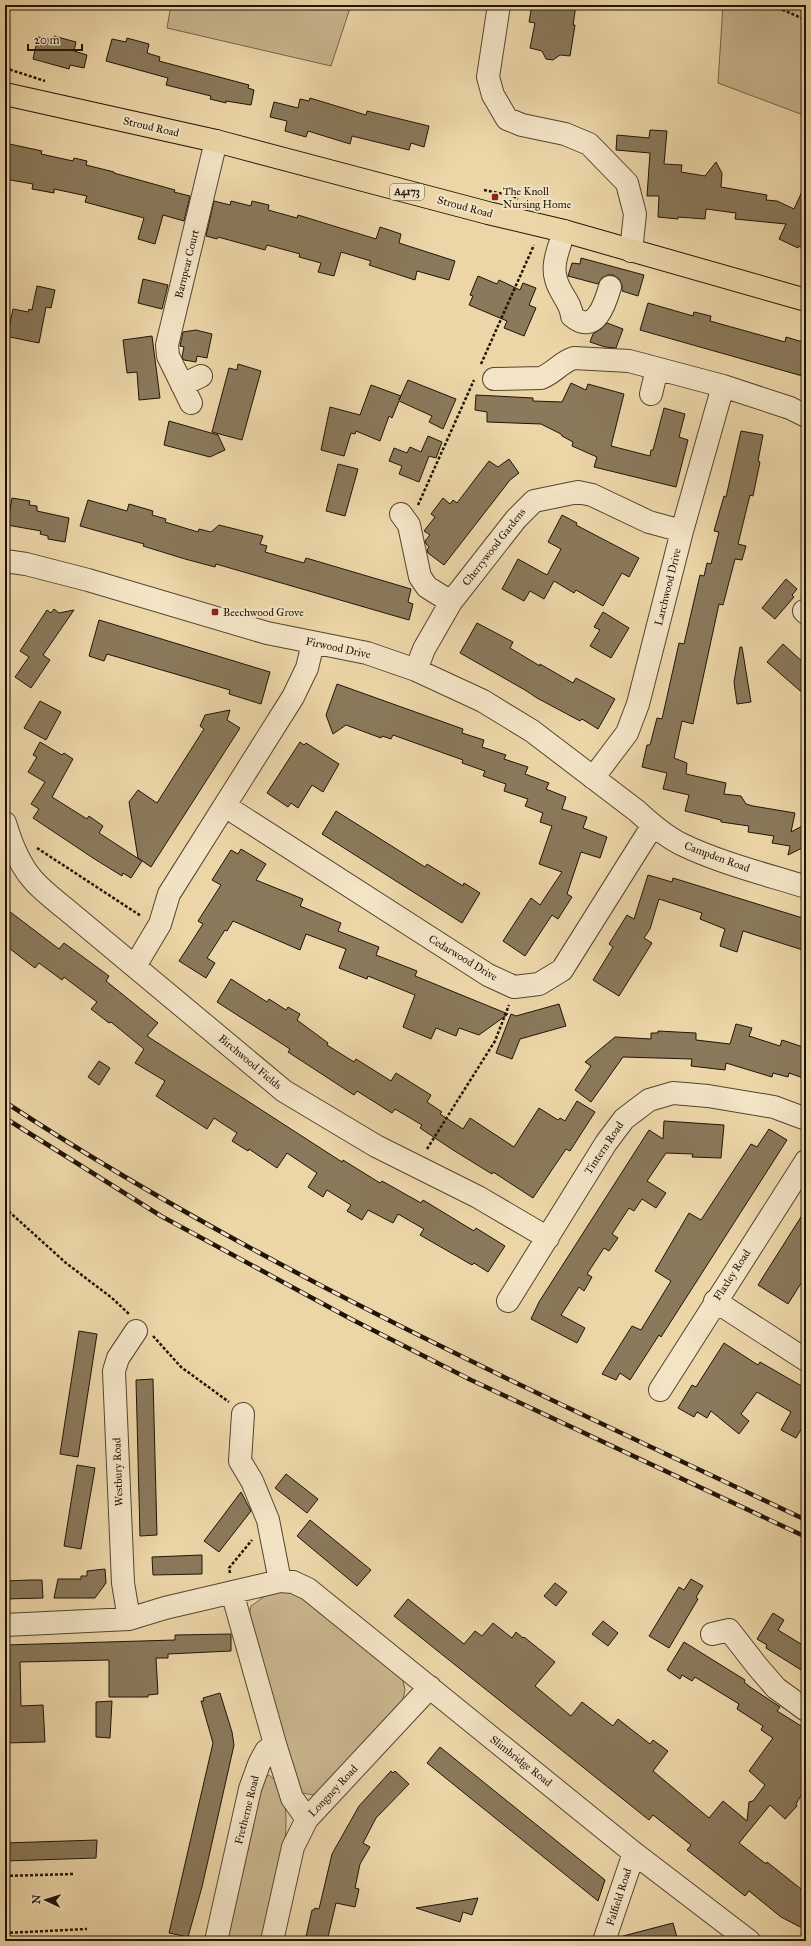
<svg xmlns="http://www.w3.org/2000/svg" width="811" height="1946" viewBox="0 0 811 1946" font-family="'IM FELL Great Primer',serif">
  <style>
    .green { fill: #c9b58d; stroke: #74644a }
    .building { fill: #8a795b; stroke: #201407 }
    .lines { fill: none; stroke-linecap: round; stroke-linejoin: round }
    .minor-casing { stroke: #53442f; stroke-width: 24 }
    .major-casing { stroke: #201407; stroke-width: 24 }
    .path { stroke: #201407; stroke-width: 2.5; stroke-dasharray: 3 2; stroke-linecap: butt }
    .minor { stroke: #f3e4c6; stroke-width: 22 }
    .major { stroke: #ecd6a8; stroke-width: 22 }
    .rail-casing { stroke: #201407; stroke-width: 4.5 }
    .rail { stroke: #f3e4c6; stroke-width: 3; stroke-dasharray: 9; stroke-linecap: butt }
    .poi-dot { fill: #8f2418; stroke: #f3e4c6; stroke-width: 1.5 }
    .labels { text-anchor: middle; dominant-baseline: central; stroke-width: 4; stroke-linejoin: round; paint-order: stroke }
    .shield { fill: #f3e4c6; stroke: #5f5240; stroke-width: 1 }
    .shield-label { font-size: 10px; font-weight: bold; fill: #201407 }
    .street-label { font-size: 11px; fill: #201407; stroke: #f3e4c6 }
    .poi-label { font-size: 11px; fill: #201407; stroke: #f3e4c6; text-anchor: start }
  </style>
  <rect width="100%" height="100%" fill="#ecd6a8"/>
  <filter id="stains"><feTurbulence type="fractalNoise" baseFrequency=".005" numOctaves="4"/><feColorMatrix values="0 0 0 0 .2 0 0 0 0 .09 0 0 0 0 .02 0 0 0 .5 -.17"/></filter>
  <radialGradient id="worn" r=".72"><stop offset=".6" stop-color="#630" stop-opacity="0"/><stop offset="1" stop-color="#630" stop-opacity=".3"/></radialGradient>
  <path class="green" d="M 171,5 L 351,5 L 331,66 L 167,28 Z
    M 723,5 L 806,5 L 806,116 L 718,83 Z
    M 291,1590 L 308,1600 L 402,1676 L 405,1690 L 402,1703 L 319,1791 L 313,1795 L 302,1793 L 296,1789 L 247,1625 L 251,1606 L 268,1594 Z
    M 269,1775 C 272,1778 276,1780 278,1783 C 299,1817 273,1904 265,1941 L 222,1941 L 261,1780 Z"/>
  <path class="building" d="M 532,5 L 576,5 L 573,25 L 575,25 L 570,56 L 560,55 L 553,60 L 546,59 L 542,51 L 530,48 L 535,23 L 529,22 Z
    M 54,36 L 76,42 L 74,51 L 87,55 L 84,68 L 70,65 L 69,69 L 33,59 L 38,37 L 53,40 Z
    M 127,38 L 149,44 L 147,53 L 160,57 L 159,61 L 249,85 L 248,88 L 254,90 L 251,105 L 226,101 L 226,103 L 210,99 L 211,96 L 166,85 L 168,78 L 106,61 L 112,39 L 126,42 Z
    M 310,98 L 366,115 L 367,111 L 429,126 L 424,147 L 411,143 L 409,150 L 352,136 L 350,144 L 308,131 L 306,137 L 285,131 L 287,121 L 270,117 L 274,102 L 298,108 L 300,99 L 309,101 Z
    M 650,130 L 667,131 L 664,164 L 682,165 L 681,172 L 705,176 L 716,162 L 722,173 L 721,187 L 767,195 L 766,200 L 777,201 L 794,209 L 806,183 L 806,249 L 799,246 L 798,248 L 779,239 L 786,224 L 735,219 L 736,213 L 706,209 L 705,219 L 678,217 L 678,219 L 658,217 L 659,196 L 647,196 L 650,153 L 616,150 L 617,135 L 649,138 Z
    M 5,143 L 42,151 L 41,154 L 73,161 L 74,158 L 87,161 L 86,165 L 114,172 L 114,173 L 175,190 L 174,192 L 190,196 L 184,221 L 163,215 L 155,244 L 138,239 L 144,218 L 85,202 L 87,196 L 54,189 L 54,193 L 32,189 L 33,184 L 5,179 Z
    M 214,201 L 230,205 L 231,201 L 251,206 L 252,201 L 269,205 L 268,210 L 297,218 L 298,215 L 376,239 L 380,227 L 401,234 L 399,243 L 455,261 L 449,280 L 417,271 L 415,280 L 369,265 L 371,261 L 341,252 L 334,276 L 318,272 L 321,263 L 299,257 L 300,254 L 267,245 L 265,250 L 218,237 L 217,239 L 206,236 Z
    M 581,258 L 644,275 L 638,296 L 622,291 L 622,285 L 619,279 L 613,275 L 608,275 L 602,278 L 598,284 L 568,276 L 572,263 L 580,264 Z
    M 478,276 L 497,284 L 499,280 L 520,290 L 523,283 L 536,288 L 529,305 L 536,308 L 524,336 L 504,328 L 507,321 L 469,305 L 473,296 L 470,295 Z
    M 143,279 L 168,285 L 162,309 L 138,303 Z
    M 37,286 L 55,290 L 51,308 L 46,307 L 39,343 L 5,336 L 5,322 L 10,323 L 13,309 L 28,312 L 29,309 L 32,310 Z
    M 648,303 L 693,316 L 694,312 L 711,316 L 710,321 L 785,342 L 786,337 L 806,343 L 806,377 L 640,330 Z
    M 607,323 L 623,329 L 616,348 L 605,347 L 590,342 L 593,334 L 601,329 Z
    M 196,330 L 212,334 L 207,358 L 197,356 L 196,362 L 184,360 L 182,357 L 184,347 L 180,346 L 183,332 Z
    M 152,336 L 160,398 L 139,400 L 137,372 L 127,373 L 123,340 Z
    M 238,364 L 261,371 L 242,440 L 212,432 L 229,368 L 237,370 Z
    M 408,380 L 456,399 L 443,429 L 429,422 L 432,416 L 399,401 L 392,418 L 389,416 L 380,441 L 356,431 L 355,434 L 351,433 L 344,456 L 321,450 L 330,407 L 360,415 L 371,385 L 401,396 L 399,400 Z
    M 571,383 L 586,390 L 588,384 L 624,394 L 611,446 L 650,456 L 651,450 L 653,450 L 664,408 L 685,414 L 679,437 L 688,440 L 676,487 L 594,467 L 597,457 L 572,446 L 573,442 L 562,436 L 561,434 L 541,424 L 487,422 L 487,412 L 475,410 L 476,395 L 533,398 L 533,401 L 562,402 Z
    M 169,421 L 218,435 L 225,450 L 210,457 L 164,445 Z
    M 741,431 L 763,435 L 758,461 L 760,462 L 753,496 L 750,495 L 738,544 L 746,546 L 742,560 L 735,559 L 723,605 L 719,604 L 693,724 L 682,721 L 674,758 L 687,763 L 686,774 L 726,783 L 724,794 L 741,796 L 746,804 L 753,806 L 795,813 L 791,832 L 806,824 L 806,846 L 788,855 L 790,846 L 772,843 L 774,836 L 748,832 L 749,826 L 721,822 L 721,820 L 685,811 L 689,795 L 663,789 L 667,773 L 642,767 L 647,745 L 650,745 L 657,718 L 662,719 L 679,643 L 684,644 L 700,575 L 704,576 L 707,563 L 711,564 L 719,532 L 714,531 L 724,496 L 726,497 Z
    M 428,436 L 442,442 L 436,458 L 429,456 L 419,482 L 399,474 L 402,466 L 389,461 L 394,448 L 407,453 L 410,447 L 421,452 Z
    M 509,459 L 519,473 L 510,480 L 444,565 L 428,553 L 427,550 L 429,547 L 426,544 L 425,541 L 430,535 L 424,531 L 435,517 L 431,514 L 443,498 L 450,504 L 453,500 L 457,503 L 489,461 L 498,467 Z
    M 338,464 L 358,469 L 345,516 L 326,511 Z
    M 12,498 L 30,501 L 29,505 L 37,506 L 37,511 L 69,518 L 65,542 L 48,539 L 48,536 L 40,534 L 41,531 L 7,525 Z
    M 88,500 L 127,511 L 129,504 L 153,511 L 152,515 L 166,519 L 165,522 L 198,532 L 199,529 L 211,532 L 219,525 L 263,536 L 260,544 L 267,546 L 265,552 L 304,563 L 306,558 L 411,589 L 408,602 L 413,604 L 409,620 L 216,564 L 215,567 L 185,559 L 143,546 L 144,544 L 80,526 Z
    M 562,515 L 577,523 L 576,525 L 639,558 L 629,577 L 622,573 L 603,606 L 576,590 L 574,593 L 554,581 L 544,599 L 530,591 L 524,601 L 502,589 L 518,559 L 547,575 L 561,549 L 548,542 Z
    M 786,579 L 797,589 L 792,595 L 794,597 L 775,619 L 762,608 Z
    M 54,609 L 59,613 L 74,610 L 43,655 L 50,660 L 31,688 L 15,677 L 29,657 L 20,651 L 47,610 L 51,613 Z
    M 603,612 L 629,628 L 611,658 L 590,646 L 600,630 L 594,627 Z
    M 99,620 L 270,672 L 261,704 L 229,694 L 230,690 L 107,654 L 104,661 L 89,656 Z
    M 477,623 L 513,642 L 510,648 L 540,666 L 540,664 L 573,683 L 576,678 L 615,699 L 598,729 L 582,719 L 580,721 L 537,698 L 525,690 L 460,653 Z
    M 783,644 L 806,665 L 806,696 L 767,662 Z
    M 740,647 L 742,647 L 751,702 L 737,704 L 734,682 Z
    M 337,684 L 463,729 L 462,733 L 484,740 L 482,747 L 506,755 L 504,759 L 528,767 L 525,774 L 549,783 L 546,789 L 566,797 L 562,809 L 587,817 L 583,828 L 607,837 L 600,858 L 581,852 L 567,894 L 572,897 L 558,919 L 552,915 L 525,956 L 503,941 L 531,898 L 540,905 L 562,872 L 539,864 L 552,826 L 540,822 L 543,813 L 525,806 L 528,799 L 504,791 L 506,784 L 483,776 L 485,771 L 462,763 L 463,760 L 393,735 L 391,739 L 382,736 L 381,738 L 346,725 L 333,734 L 326,715 Z
    M 40,701 L 61,712 L 46,740 L 24,728 Z
    M 230,710 L 227,720 L 240,728 L 151,867 L 138,858 L 129,802 L 138,790 L 157,803 L 204,729 L 200,726 L 205,715 Z
    M 40,742 L 62,755 L 64,753 L 73,759 L 52,797 L 87,819 L 89,816 L 103,826 L 99,833 L 142,861 L 131,878 L 123,873 L 122,876 L 93,858 L 33,818 L 39,809 L 31,804 L 45,782 L 28,772 L 37,757 L 33,755 Z
    M 300,742 L 304,745 L 306,743 L 339,764 L 323,792 L 312,785 L 298,808 L 291,803 L 288,807 L 267,793 Z
    M 336,811 L 425,867 L 427,864 L 463,886 L 464,883 L 480,893 L 462,923 L 322,834 Z
    M 241,849 L 266,864 L 256,880 L 303,899 L 300,906 L 341,923 L 338,931 L 379,947 L 376,955 L 417,971 L 415,976 L 508,1014 L 479,1035 L 459,1028 L 456,1036 L 436,1028 L 431,1039 L 403,1027 L 415,995 L 368,976 L 367,979 L 339,968 L 346,949 L 306,934 L 300,950 L 233,921 L 227,931 L 225,930 L 207,958 L 215,963 L 206,978 L 179,961 L 203,924 L 198,921 L 221,885 L 212,880 L 231,850 L 238,854 Z
    M 648,875 L 672,882 L 673,878 L 806,919 L 806,951 L 743,931 L 737,952 L 720,946 L 725,929 L 700,919 L 702,913 L 659,899 L 650,929 L 644,938 L 652,943 L 619,996 L 593,980 L 613,947 L 609,944 L 627,915 L 634,919 Z
    M 5,908 L 59,949 L 64,943 L 109,976 L 106,981 L 158,1023 L 147,1036 L 342,1162 L 343,1160 L 380,1183 L 382,1181 L 421,1203 L 423,1200 L 474,1231 L 476,1228 L 505,1246 L 488,1272 L 474,1263 L 472,1265 L 420,1235 L 424,1229 L 398,1214 L 393,1223 L 368,1210 L 362,1220 L 347,1211 L 351,1205 L 327,1190 L 323,1197 L 308,1187 L 317,1173 L 287,1153 L 277,1168 L 249,1149 L 248,1151 L 232,1141 L 237,1133 L 214,1118 L 207,1129 L 156,1096 L 165,1081 L 135,1063 L 144,1049 L 111,1022 L 109,1023 L 91,1009 L 97,1002 L 64,977 L 62,980 L 39,963 L 35,968 L 5,945 Z
    M 231,979 L 267,1002 L 269,999 L 286,1010 L 288,1007 L 300,1014 L 297,1020 L 328,1043 L 327,1045 L 354,1062 L 356,1059 L 391,1081 L 396,1073 L 431,1095 L 427,1102 L 442,1112 L 440,1114 L 463,1129 L 470,1118 L 514,1147 L 539,1108 L 558,1120 L 560,1118 L 565,1121 L 577,1101 L 595,1112 L 570,1151 L 566,1149 L 533,1198 L 493,1172 L 492,1174 L 453,1150 L 420,1128 L 422,1125 L 395,1109 L 392,1113 L 357,1091 L 354,1095 L 288,1052 L 290,1049 L 217,1002 Z
    M 559,1004 L 566,1026 L 520,1039 L 512,1059 L 496,1053 L 511,1014 L 516,1016 Z
    M 736,1024 L 752,1028 L 749,1036 L 780,1046 L 782,1040 L 806,1048 L 806,1079 L 789,1073 L 788,1077 L 773,1073 L 772,1077 L 726,1063 L 725,1070 L 691,1066 L 692,1059 L 623,1057 L 591,1102 L 575,1090 L 591,1066 L 585,1062 L 615,1037 L 651,1039 L 651,1033 L 658,1033 L 658,1031 L 696,1033 L 696,1040 L 730,1044 Z
    M 99,1061 L 110,1068 L 99,1085 L 88,1077 Z
    M 664,1121 L 724,1125 L 721,1158 L 692,1157 L 693,1154 L 666,1153 L 647,1181 L 666,1193 L 656,1208 L 642,1199 L 634,1211 L 629,1208 L 612,1234 L 618,1238 L 609,1251 L 604,1248 L 587,1274 L 592,1277 L 584,1291 L 579,1287 L 561,1315 L 585,1328 L 577,1343 L 531,1319 L 539,1302 L 649,1130 L 663,1139 Z
    M 769,1129 L 787,1140 L 661,1337 L 659,1335 L 630,1380 L 620,1373 L 616,1380 L 602,1374 L 632,1326 L 641,1330 L 671,1281 L 655,1271 L 689,1213 L 701,1220 L 751,1144 L 757,1147 Z
    M 806,1209 L 806,1269 L 802,1275 L 805,1277 L 788,1304 L 758,1285 Z
    M 79,1331 L 97,1334 L 78,1457 L 60,1454 Z
    M 724,1343 L 758,1365 L 760,1362 L 805,1388 L 806,1386 L 806,1421 L 796,1438 L 781,1430 L 791,1412 L 757,1392 L 741,1414 L 749,1421 L 739,1434 L 711,1411 L 707,1418 L 697,1412 L 694,1417 L 678,1408 L 692,1385 L 696,1387 Z
    M 153,1379 L 157,1535 L 140,1536 L 136,1380 Z
    M 77,1465 L 95,1468 L 81,1549 L 64,1546 Z
    M 286,1474 L 318,1499 L 307,1513 L 275,1488 Z
    M 241,1492 L 251,1511 L 219,1552 L 204,1541 Z
    M 310,1520 L 371,1570 L 357,1586 L 297,1536 Z
    M 202,1555 L 202,1574 L 153,1575 L 152,1557 Z
    M 105,1569 L 106,1583 L 95,1598 L 54,1598 L 58,1579 L 81,1579 L 81,1576 L 87,1576 L 87,1571 Z
    M 691,1579 L 703,1586 L 696,1597 L 698,1599 L 669,1648 L 649,1636 L 679,1587 L 684,1590 Z
    M 31,1580 L 42,1580 L 43,1598 L 5,1599 L 5,1581 Z
    M 555,1583 L 567,1592 L 556,1606 L 544,1596 Z
    M 408,1599 L 464,1644 L 475,1631 L 482,1636 L 493,1623 L 512,1638 L 516,1632 L 523,1638 L 524,1637 L 555,1662 L 535,1686 L 571,1716 L 582,1702 L 613,1726 L 618,1719 L 650,1744 L 653,1740 L 668,1751 L 653,1771 L 709,1818 L 723,1801 L 747,1821 L 749,1802 L 753,1801 L 765,1785 L 749,1771 L 773,1738 L 761,1730 L 763,1726 L 737,1709 L 739,1704 L 695,1677 L 692,1681 L 682,1675 L 680,1679 L 667,1670 L 684,1642 L 745,1680 L 744,1682 L 750,1687 L 780,1707 L 777,1711 L 806,1729 L 806,1787 L 796,1804 L 797,1806 L 785,1819 L 770,1805 L 739,1843 L 766,1864 L 767,1862 L 806,1893 L 806,1930 L 781,1917 L 749,1891 L 745,1896 L 687,1850 L 691,1845 L 653,1815 L 649,1820 L 394,1616 Z
    M 773,1613 L 784,1620 L 778,1630 L 806,1647 L 806,1673 L 766,1648 L 767,1645 L 757,1639 Z
    M 603,1621 L 618,1633 L 608,1646 L 592,1634 Z
    M 231,1634 L 231,1651 L 168,1654 L 168,1658 L 156,1658 L 158,1694 L 148,1695 L 148,1697 L 109,1697 L 109,1660 L 20,1662 L 21,1706 L 43,1705 L 45,1742 L 5,1743 L 5,1645 L 175,1640 L 175,1635 Z
    M 220,1693 L 232,1732 L 234,1745 L 202,1887 L 188,1937 L 169,1933 L 213,1743 L 201,1701 L 204,1701 L 203,1698 Z
    M 112,1701 L 110,1738 L 96,1737 L 96,1702 Z
    M 440,1747 L 605,1880 L 598,1901 L 427,1763 Z
    M 391,1771 L 393,1773 L 395,1771 L 409,1784 L 376,1818 L 363,1843 L 370,1847 L 360,1864 L 355,1888 L 359,1889 L 355,1907 L 336,1903 L 327,1941 L 305,1941 L 312,1910 L 314,1910 L 315,1908 L 319,1909 L 332,1854 L 359,1806 Z
    M 97,1840 L 96,1858 L 5,1861 L 5,1843 Z
    M 478,1898 L 472,1915 L 463,1912 L 460,1922 L 416,1908 Z
    M 673,1923 L 678,1941 L 624,1941 L 623,1936 Z"/>
  <g class="lines">
    <defs>
      <path id="minor" d="M 499,5 L 488,77 L 493,95 L 507,119 L 522,125 L 565,134 L 589,144 L 627,183 L 635,214 L 631,251
        M 564,231 C 560,246 551,264 556,279 C 559,293 571,302 572,316 C 595,336 605,304 610,287
        M 494,379 L 541,378 C 554,373 561,362 574,358 L 629,361 L 723,386 L 790,408 L 806,416
        M 182,385 L 201,376
        M 651,394 L 657,369
        M 191,403 L 168,356 L 167,345 L 216,141
        M 401,514 L 409,525 L 420,577 L 427,587 L 451,602
        M 5,561 L 26,564 L 88,580 L 267,633 L 367,653 L 416,670 L 483,701 L 532,731 L 637,811 C 650,823 665,836 681,844 C 720,863 765,874 806,887
        M 804,611 L 806,613
        M 416,670 L 424,649 L 451,602 L 516,519 L 534,501 L 578,492 L 592,495 L 649,522 L 682,531
        M 593,778 L 627,733 L 638,704 L 682,531 L 723,386
        M 225,806 L 488,975 L 514,987 L 539,984 L 562,970 L 653,825
        M 5,823 C 11,843 20,866 34,881 C 44,892 56,901 67,910 L 284,1091 L 376,1146 L 478,1197 L 548,1238
        M 135,966 L 160,924 L 169,894 L 293,697 L 307,668 L 313,643
        M 508,1301 L 606,1143 L 624,1119 L 649,1100 L 673,1093 L 708,1096 L 774,1107 L 806,1119
        M 715,1301 L 806,1360
        M 660,1390 L 806,1161
        M 243,1414 L 240,1461 L 252,1481 L 268,1520 L 280,1581
        M 129,1619 L 123,1583 L 114,1371 L 118,1358 L 136,1331
        M 5,1625 L 129,1619 L 165,1608 L 280,1581 L 293,1582 L 308,1589 L 634,1853 L 749,1941
        M 712,1634 L 729,1630 L 757,1666 L 776,1688 L 806,1710
        M 275,1744 L 292,1798 L 307,1819
        M 216,1941 L 250,1789 L 259,1764 L 266,1751 L 275,1744 L 232,1592
        M 272,1941 L 293,1847 L 307,1819 L 430,1687
        M 604,1941 L 634,1853"/>
      <path id="major" d="M 5,94 L 216,141 L 488,213 L 564,231 L 806,300"/>
    </defs>
    <use href="#minor" class="minor-casing"/>
    <use href="#major" class="major-casing"/>
    <path class="path" d="M 780,5 L 783,10 L 806,20
      M 5,68 L 45,81
      M 484,190 L 513,196 L 518,199
      M 481,364 L 534,245
      M 418,505 L 474,380
      M 37,848 L 141,916
      M 427,1149 L 495,1041 L 509,1005
      M 5,1208 L 66,1263 L 112,1298 L 129,1314
      M 153,1336 L 181,1367 L 229,1402
      M 230,1573 L 229,1568 L 252,1540
      M 5,1876 L 73,1874
      M 5,1933 L 87,1929"/>
    <use href="#minor" class="minor"/>
    <use href="#major" class="major"/>
    <defs>
      <path id="rail" d="M 5,1102 C 257,1268 534,1391 806,1520
        M 5,1118 L 161,1216 L 351,1319 L 471,1380 L 806,1537"/>
    </defs>
    <use href="#rail" class="rail-casing"/>
    <use href="#rail" class="rail"/>
  </g>
  <g class="poi-dot">
    <rect x="491" y="193" width="8" height="8" rx="2"/>
    <rect x="211" y="608" width="8" height="8" rx="2"/>
  </g>
  <g class="labels">
    <rect class="shield" x="390" y="184" width="34" height="16" rx="3"/>
    <g class="shield-label">
      <text x="407" y="192">A4173</text>
    </g>
    <g class="street-label">
      <text transform="translate(151 127) rotate(13)">Stroud Road</text>
      <text transform="translate(465 207) rotate(15)">Stroud Road</text>
      <text transform="translate(187 264) rotate(-76)">Barnpear Court</text>
      <text transform="translate(494 547) rotate(-52)">Cherrywood Gardens</text>
      <text transform="translate(668 587) rotate(-76)">Larchwood Drive</text>
      <text transform="translate(338 648) rotate(12)">Firwood Drive</text>
      <text transform="translate(717 857) rotate(20)">Campden Road</text>
      <text transform="translate(463 958) rotate(31)">Cedarwood Drive</text>
      <text transform="translate(250 1062) rotate(40)">Birchwood Fields</text>
      <text transform="translate(604 1148) rotate(-56)">Tintern Road</text>
      <text transform="translate(732 1275) rotate(-57)">Flaxley Road</text>
      <text transform="translate(118 1472) rotate(-92)">Westbury Road</text>
      <text transform="translate(521 1761) rotate(38)">Slimbridge Road</text>
      <text transform="translate(333 1791) rotate(-47)">Longney Road</text>
      <text transform="translate(247 1810) rotate(-76)">Fretherne Road</text>
      <text transform="translate(619 1897) rotate(-72)">Falfield Road</text>
    </g>
    <g class="poi-label">
      <text x="503" y="191">The Knoll<tspan x="503" dy="13">Nursing Home</tspan></text>
      <text x="223" y="612">Beechwood Grove</text>
    </g>
  </g>
  <rect width="811" height="1946" fill="none" stroke="#ecd6a8" stroke-width="20"/>
  <rect x="6" y="6" width="799" height="1934" fill="none" stroke="#201407" stroke-width="2"/>
  <rect x="10" y="10" width="791" height="1926" fill="none" stroke="#201407"/>
  <g transform="translate(46 1900) rotate(274)" stroke="#f3e4c6" stroke-width="3" paint-order="stroke">
  <path d="M0-3L7 15L0 10L-7 15Z" fill="#201407"/>
  <text y="-6" font-size="11" font-weight="bold" text-anchor="middle" fill="#201407">N</text>
  </g>
  <path d="M28 44v6h54v-6" fill="none" stroke="#201407" stroke-width="2"/>
  <text x="34" y="44" font-size="12" fill="#201407" stroke="#f3e4c6" stroke-width="3" paint-order="stroke">20 m</text>
  <rect width="100%" height="100%" filter="url(#stains)"/>
  <rect width="100%" height="100%" fill="url(#worn)"/>
</svg>
